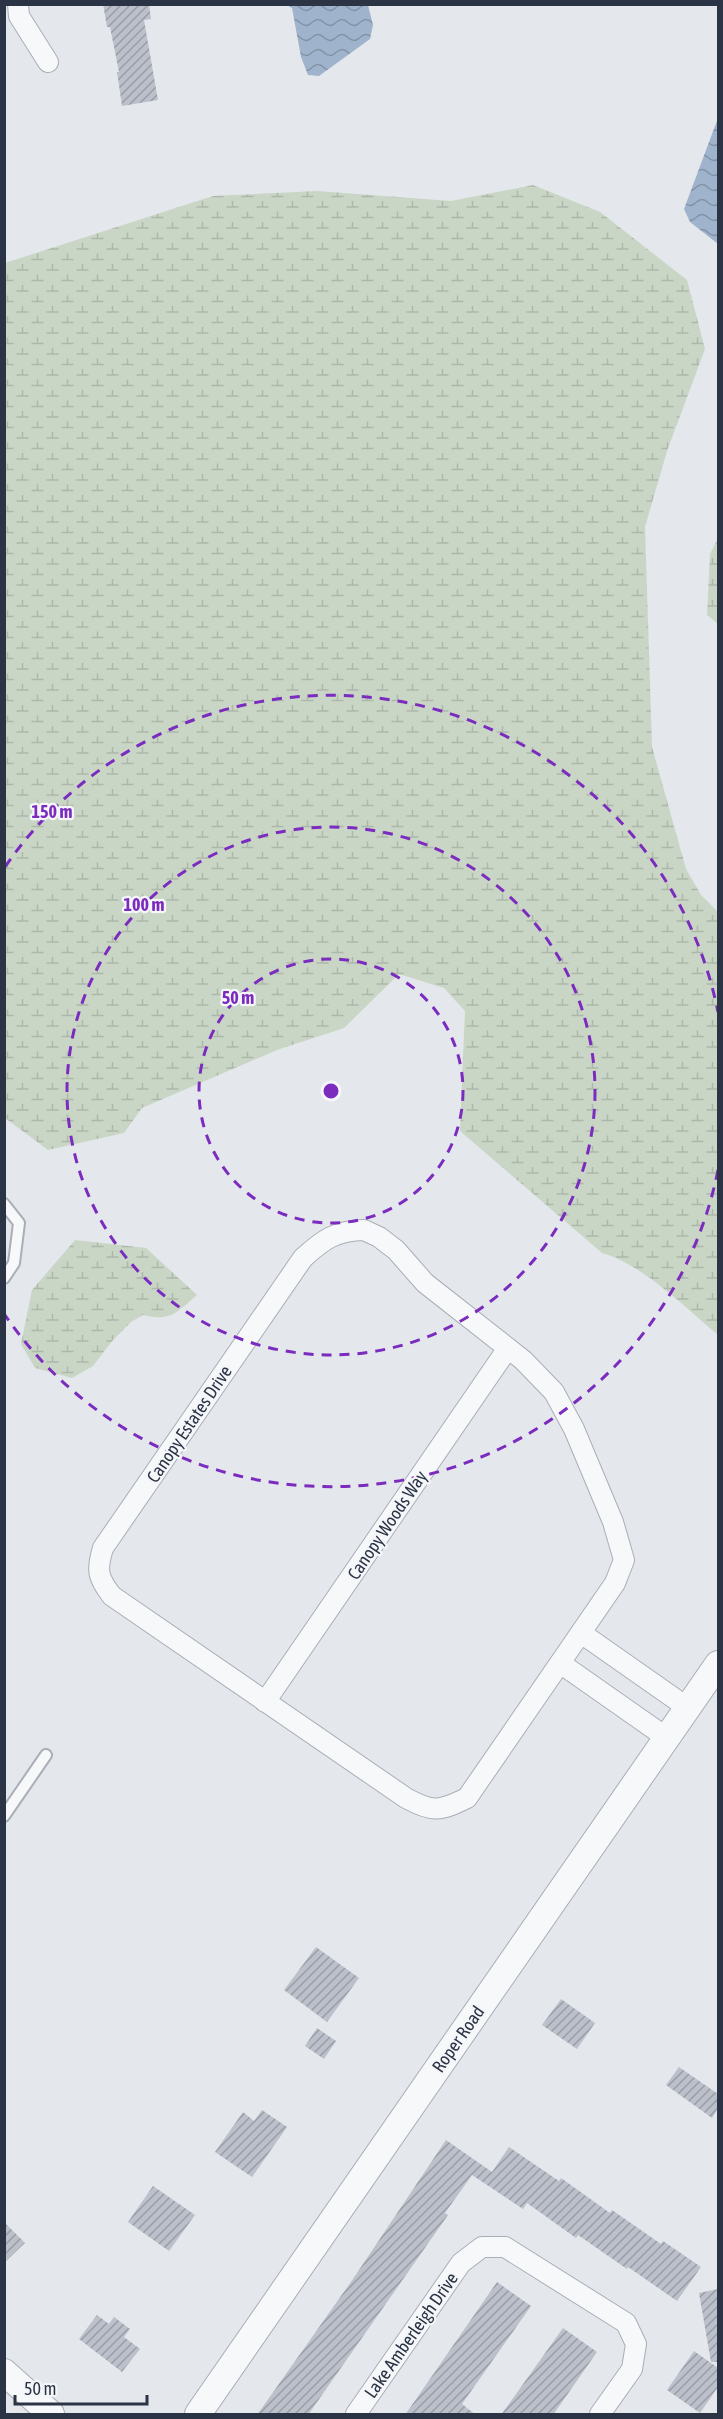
<svg xmlns="http://www.w3.org/2000/svg" width="723" height="2419" viewBox="0 0 723 2419" font-family="'Asap Condensed',sans-serif">
  <style>
    .wetland { fill: url(#wetland-marsh) }
    .water { fill: url(#water-waves) }
    .building { fill: url(#building-hatch) }
    .lines { fill: none; stroke-linecap: round; stroke-linejoin: round }
    .service-casing { stroke: #a9aeb7; stroke-width: 14 }
    .minor-casing { stroke: #a9aeb7; stroke-width: 22 }
    .tertiary-casing { stroke: #a9aeb7; stroke-width: 28 }
    .service { stroke: #f7f8fa; stroke-width: 10 }
    .minor { stroke: #f7f8fa; stroke-width: 20 }
    .tertiary { stroke: #f7f8fa; stroke-width: 26 }
    .ring { fill: none; stroke: #7b2cbf; stroke-width: 3; stroke-dasharray: 10 8 }
    .labels { text-anchor: middle; dominant-baseline: central; stroke-width: 4.5; stroke-linejoin: round; paint-order: stroke }
    .street-label { font-size: 18px; fill: #2b3445; stroke: #f4f6f9 }
    .centre { fill: #7b2cbf; stroke: #f4f6f9; stroke-width: 3 }
    .ring-label { font-size: 18px; text-anchor: middle; font-weight: bold; fill: #7b2cbf; stroke: #f4f6f9; stroke-width: 4.5; stroke-linejoin: round; paint-order: stroke }
  </style>
  <defs>
    <pattern id="wetland-marsh" width="20" height="14" patternUnits="userSpaceOnUse" patternTransform="scale(1.5)"><rect width="20" height="14" fill="#c9d6c5"/><path d="M1 5h8M5 5V1M11 12h8M15 12V8" fill="none" stroke="#adb8ab"/></pattern>
    <pattern id="water-waves" width="16" height="10" patternUnits="userSpaceOnUse" patternTransform="scale(1.5)"><rect width="16" height="10" fill="#9fb4cc"/><path d="M0 5q4-4 8 0t8 0" fill="none" stroke="#8293a7"/></pattern>
    <pattern id="building-hatch" width="6" height="6" patternUnits="userSpaceOnUse" patternTransform="scale(1.5)"><rect width="6" height="6" fill="#bbc0ca"/><path d="M-1 1l2-2M0 6l6-6M5 7l2-2" fill="none" stroke="#989da6"/></pattern>
  </defs>
  <rect width="100%" height="100%" fill="#e4e7ec"/>
  <path class="wetland" d="M 533,185 L 600,212 L 687,280 L 705,349 L 667,451 L 645,527 L 652,747 L 686,869 L 701,895 L 718,912 L 718,1335 C 686,1308 642,1264 602,1253 L 460,1131 L 465,1011 L 444,988 L 399,974 L 344,1028 L 277,1050 L 142,1108 L 124,1133 L 48,1150 L 5,1118 L 5,263 L 213,196 L 317,191 L 451,201 Z
    M 718,538 L 718,624 L 707,615 L 710,554 Z
    M 75,1240 L 146,1248 L 197,1295 C 177,1312 171,1322 143,1315 L 131,1322 L 113,1340 L 93,1366 L 72,1378 L 35,1368 L 21,1344 L 32,1290 Z"/>
  <path class="water" d="M 287,5 L 368,5 L 373,25 L 370,39 L 319,76 L 308,75 L 301,57 L 292,8 Z
    M 718,118 L 718,244 L 690,222 L 684,209 Z"/>
  <path class="building" d="M 103,4 L 149,4 L 151,19 L 144,20 L 158,100 L 122,106 L 117,72 L 119,72 L 110,27 L 107,27 Z
    M 316,1947 L 359,1978 L 327,2022 L 284,1990 Z
    M 561,1999 L 595,2023 L 577,2049 L 542,2025 Z
    M 317,2028 L 336,2041 L 324,2059 L 305,2046 Z
    M 679,2067 L 718,2094 L 718,2108 L 712,2118 L 666,2085 Z
    M 262,2110 L 287,2127 L 252,2177 L 215,2152 L 243,2112 L 254,2121 Z
    M 446,2140 L 492,2172 L 509,2147 L 559,2181 L 561,2178 L 610,2213 L 612,2210 L 661,2244 L 663,2241 L 701,2267 L 677,2301 L 628,2267 L 627,2269 L 578,2235 L 576,2238 L 527,2203 L 523,2209 L 472,2175 L 445,2213 L 448,2215 L 308,2415 L 257,2415 L 353,2279 Z
    M 153,2186 L 195,2215 L 169,2251 L 128,2222 Z
    M 4,2222 L 25,2243 L 4,2263 Z
    M 497,2282 L 531,2306 L 462,2404 L 476,2415 L 405,2415 Z
    M 718,2289 L 718,2362 L 711,2362 L 699,2293 Z
    M 97,2315 L 109,2324 L 114,2317 L 130,2329 L 124,2337 L 140,2349 L 122,2372 L 79,2339 Z
    M 563,2328 L 597,2352 L 553,2415 L 501,2415 Z
    M 694,2351 L 718,2368 L 718,2387 L 700,2413 L 667,2390 Z"/>
  <g class="lines">
    <defs>
      <path id="service" d="M 4,1204 L 19,1223 L 14,1263 L 4,1278
        M 4,1816 L 46,1755"/>
      <path id="minor" d="M 18,4 L 19,16 L 48,62
        M 364,1230 L 379,1237 L 396,1250 L 425,1283 L 523,1360 L 554,1392 L 574,1429 L 613,1522 L 624,1560 L 615,1583 L 467,1798 C 440,1811 433,1813 406,1798 L 112,1596 C 98,1578 96,1571 103,1548 L 303,1258 C 324,1239 335,1231 364,1230 Z
        M 581,1633 L 688,1708
        M 560,1663 L 667,1738
        M 265,1702 L 508,1348
        M 356,2414 L 461,2263 L 482,2247 L 505,2247 L 626,2323 L 636,2344 L 632,2369 L 600,2414"/>
      <path id="tertiary" d="M 4,2372 L 51,2414
        M 198,2414 L 718,1664"/>
    </defs>
    <use href="#service" class="service-casing"/>
    <use href="#minor" class="minor-casing"/>
    <use href="#tertiary" class="tertiary-casing"/>
    <use href="#service" class="service"/>
    <use href="#minor" class="minor"/>
    <use href="#tertiary" class="tertiary"/>
  </g>
  <g class="ring">
    <circle cx="331" cy="1091" r="132"/>
    <circle cx="331" cy="1091" r="264"/>
    <path d="M718 1170A395 395 0 0 1 5 1315M5 867A395 395 0 0 1 718 1012"/>
  </g>
  <g class="labels">
    <g class="street-label">
      <text transform="translate(189 1424) rotate(-56)">Canopy Estates Drive</text>
      <text transform="translate(387 1525) rotate(-56)">Canopy Woods Way</text>
      <text transform="translate(458 2039) rotate(-55)">Roper Road</text>
      <text transform="translate(411 2335) rotate(-55)">Lake Amberleigh Drive</text>
    </g>
  </g>
  <circle cx="331" cy="1091" r="9" class="centre"/>
  <g class="ring-label">
    <text x="52" y="818">150 m</text>
    <text x="144" y="911">100 m</text>
    <text x="238" y="1004">50 m</text>
  </g>
  <rect width="723" height="2419" fill="none" stroke="#2b3445" stroke-width="12"/>
  <path d="M15 2395v9h132v-9" fill="none" stroke="#2b3445" stroke-width="3"/>
  <text x="24" y="2395" font-size="18" fill="#2b3445" stroke="#f4f6f9" stroke-width="4.5" paint-order="stroke">50 m</text>
</svg>
